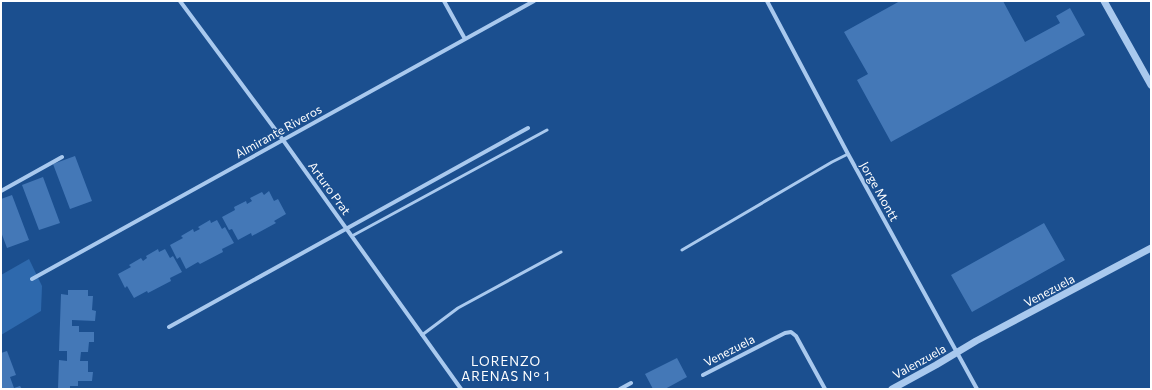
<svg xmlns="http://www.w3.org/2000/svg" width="1152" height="390" viewBox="0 0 1152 390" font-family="Commissioner,sans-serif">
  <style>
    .green { fill: #2e69ad }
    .building { fill: #4478b7 }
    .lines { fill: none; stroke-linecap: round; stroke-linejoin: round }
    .service { stroke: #a9c9ee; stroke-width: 3 }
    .minor { stroke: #a9c9ee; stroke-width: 4 }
    .tertiary { stroke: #a9c9ee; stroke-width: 7 }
    .labels { text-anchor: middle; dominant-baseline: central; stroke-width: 3; stroke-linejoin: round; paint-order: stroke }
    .street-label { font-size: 12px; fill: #fff; stroke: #1b4f8f }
    .neighbourhood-label { font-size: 13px; letter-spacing: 1px; fill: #fff; stroke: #1b4f8f }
  </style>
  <rect width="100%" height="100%" fill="#1b4f8f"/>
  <path class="green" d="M 29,259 L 42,286 L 41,311 L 1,335 L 1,275 Z"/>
  <path class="building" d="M 900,1 L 1003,1 L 1025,42 L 1060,23 L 1056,16 L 1070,8 L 1085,35 L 891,142 L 857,80 L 868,74 L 844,32 Z
    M 75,156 L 92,201 L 70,209 L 53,164 Z
    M 43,177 L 60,223 L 39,230 L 22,185 Z
    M 269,191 L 274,201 L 278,199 L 286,214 L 274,221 L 276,223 L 252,236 L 251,233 L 238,240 L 232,229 L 229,230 L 222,217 L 235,210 L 234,207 L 246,201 L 247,204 L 252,201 L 250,198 L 262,192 L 264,195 Z
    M 12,195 L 29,240 L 7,248 L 1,232 L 1,199 Z
    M 210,220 L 211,223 L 217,220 L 222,229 L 225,227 L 234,243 L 222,249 L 223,252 L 200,264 L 198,262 L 186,269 L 180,257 L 177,259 L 170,245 L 183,238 L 181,236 L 193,229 L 194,232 L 200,229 L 198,227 Z
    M 1044,223 L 1065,260 L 972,312 L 951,275 Z
    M 158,249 L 159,252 L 165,249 L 170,258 L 173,256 L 182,272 L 170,278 L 171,281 L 148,293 L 147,291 L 134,298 L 127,286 L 125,288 L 118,274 L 131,267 L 129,265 L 141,258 L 143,261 L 147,258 L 146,256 Z
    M 68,290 L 88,290 L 88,296 L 93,296 L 92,310 L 96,311 L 95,321 L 72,320 L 72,326 L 79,326 L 79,332 L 94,332 L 94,342 L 89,342 L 88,352 L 81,352 L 80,361 L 88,361 L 88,372 L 93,372 L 92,381 L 78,381 L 78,386 L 70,386 L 70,389 L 58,389 L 59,360 L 67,361 L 67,351 L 59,351 L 61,294 L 68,295 Z
    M 7,351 L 16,375 L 10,377 L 14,388 L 20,386 L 22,389 L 1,389 L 1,353 Z
    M 677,358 L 687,377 L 665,389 L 653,389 L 645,374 Z"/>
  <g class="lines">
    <path class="service" d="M 352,236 L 547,130
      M 682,250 L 832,162 L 848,154
      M 422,335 L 458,308 L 561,252"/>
    <path class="minor" d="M 180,1 L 283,140 L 461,389
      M 444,1 L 465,39
      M 767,1 L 848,154 L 977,389
      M 1,191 L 62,157
      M 32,279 L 534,1
      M 169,327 L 528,128
      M 703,375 L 785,333 L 791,332 L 796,336 L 825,389
      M 620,389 L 631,383"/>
    <path class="tertiary" d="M 1104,1 L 1151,85
      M 892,389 L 936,365 L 976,341 L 1151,248"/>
  </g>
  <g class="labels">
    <g class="street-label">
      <text transform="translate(278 131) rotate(-29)">Almirante Riveros</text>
      <text transform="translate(330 188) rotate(54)">Arturo Prat</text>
      <text transform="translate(880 191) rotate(61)">Jorge Montt</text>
      <text transform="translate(1049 290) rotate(-28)">Venezuela</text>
      <text transform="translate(729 350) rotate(-27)">Venezuela</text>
      <text transform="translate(919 361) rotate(-29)">Valenzuela</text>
    </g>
    <g class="neighbourhood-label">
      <text x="506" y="361">LORENZO<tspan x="506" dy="15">ARENAS N° 1</tspan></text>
    </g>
  </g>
  <rect width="1152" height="390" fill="none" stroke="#ffffff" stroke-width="4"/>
</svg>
